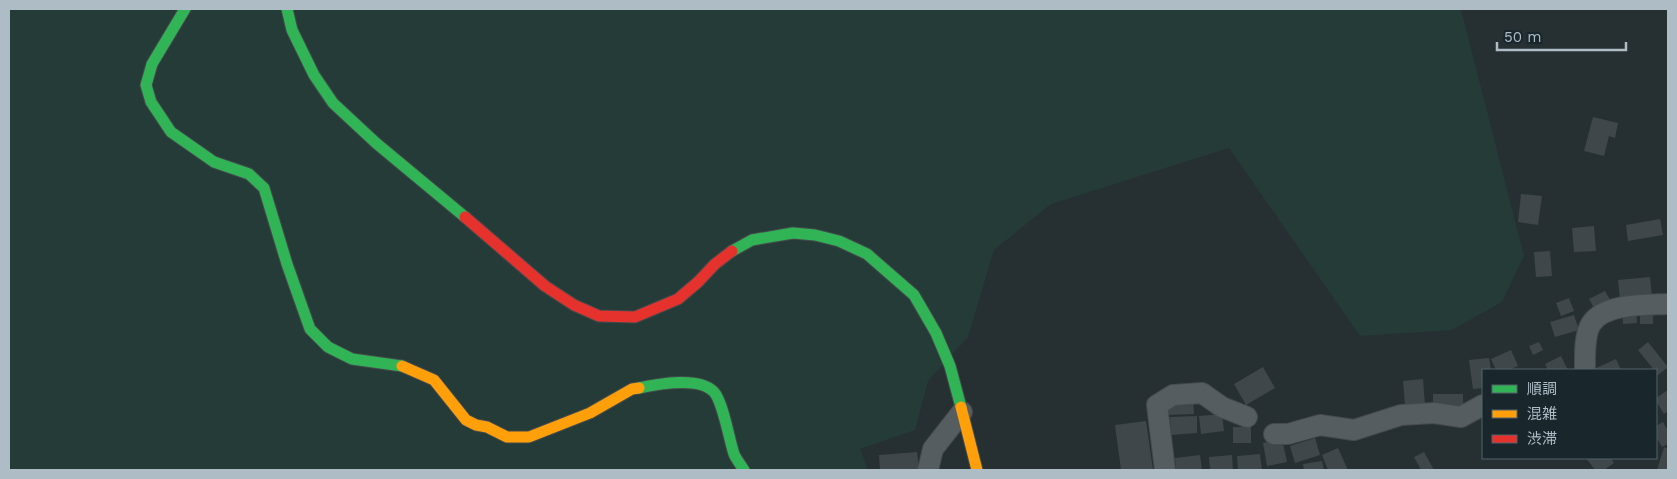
<svg xmlns="http://www.w3.org/2000/svg" width="1677" height="479" viewBox="0 0 1677 479" font-family="'Work Sans','Noto Sans JP',sans-serif">
  <style>
    .green { fill: #253b37 }
    .building { fill: #3f474a }
    .lines { fill: none; stroke-linecap: round; stroke-linejoin: round }
    .street-casing { stroke: #444a4d; stroke-width: 22 }
    .fast-casing { stroke: #444a4d; stroke-width: 13 }
    .slow-casing { stroke: #444a4d; stroke-width: 13 }
    .jam-casing { stroke: #444a4d; stroke-width: 13 }
    .street { stroke: #565d61; stroke-width: 20 }
    .fast { stroke: #30b455; stroke-width: 11 }
    .slow { stroke: #ff9f0a; stroke-width: 11 }
    .jam { stroke: #e5322d; stroke-width: 11 }
  </style>
  <rect width="100%" height="100%" fill="#262f32"/>
  <path class="green" d="M 9,9 L 1461,9 L 1524,256 L 1502,302 L 1452,330 L 1360,336 L 1229,148 L 1051,204 L 994,250 L 968,337 L 928,381 L 915,430 L 860,449 L 868,470 L 9,470 Z"/>
  <path class="building" d="M 1593,117 L 1618,123 L 1615,138 L 1609,136 L 1604,156 L 1584,151 Z
    M 1521,194 L 1542,196 L 1538,225 L 1518,222 Z
    M 1660,219 L 1663,235 L 1628,241 L 1626,225 Z
    M 1594,226 L 1596,251 L 1574,252 L 1572,228 Z
    M 1550,251 L 1552,276 L 1536,277 L 1534,252 Z
    M 1650,277 L 1652,297 L 1620,300 L 1618,280 Z
    M 1605,291 L 1612,303 L 1596,312 L 1589,299 Z
    M 1569,298 L 1574,311 L 1561,316 L 1556,303 Z
    M 1640,309 L 1653,310 L 1653,324 L 1640,324 Z
    M 1636,310 L 1637,323 L 1623,324 L 1622,312 Z
    M 1574,315 L 1579,330 L 1555,337 L 1550,322 Z
    M 1539,342 L 1543,350 L 1533,355 L 1529,346 Z
    M 1648,342 L 1668,367 L 1658,375 L 1638,350 Z
    M 1511,350 L 1518,366 L 1509,370 L 1496,370 L 1491,359 Z
    M 1561,356 L 1568,370 L 1548,370 L 1545,364 Z
    M 1489,358 L 1491,370 L 1483,370 L 1483,388 L 1473,389 L 1469,360 Z
    M 1616,359 L 1621,370 L 1592,370 Z
    M 1263,367 L 1275,388 L 1246,405 L 1234,384 Z
    M 1423,379 L 1425,405 L 1405,406 L 1403,381 Z
    M 1668,390 L 1668,411 L 1664,414 L 1656,401 L 1656,398 Z
    M 1433,394 L 1463,394 L 1463,410 L 1433,410 Z
    M 1193,399 L 1194,414 L 1167,415 L 1166,400 Z
    M 1222,414 L 1224,431 L 1201,434 L 1199,416 Z
    M 1197,416 L 1197,433 L 1171,435 L 1170,417 Z
    M 1146,421 L 1153,470 L 1121,470 L 1115,425 Z
    M 1663,422 L 1668,431 L 1668,444 L 1662,447 L 1656,437 L 1656,426 Z
    M 1233,427 L 1251,427 L 1251,443 L 1233,443 Z
    M 1315,438 L 1320,455 L 1295,463 L 1290,446 Z
    M 1282,439 L 1287,462 L 1267,466 L 1263,443 Z
    M 1664,447 L 1668,449 L 1668,470 L 1657,470 Z
    M 1338,448 L 1348,470 L 1328,470 L 1322,455 Z
    M 917,452 L 919,470 L 880,470 L 879,455 Z
    M 1424,452 L 1434,470 L 1421,470 L 1414,457 Z
    M 1260,454 L 1262,470 L 1238,470 L 1237,456 Z
    M 1200,455 L 1202,470 L 1176,470 L 1175,458 Z
    M 1232,455 L 1233,470 L 1210,470 L 1209,457 Z
    M 1586,458 L 1611,458 L 1614,463 L 1604,470 L 1595,470 Z
    M 1322,461 L 1324,470 L 1304,470 L 1303,464 Z"/>
  <g class="lines">
    <defs>
      <path id="street" d="M 1585,370 C 1585,357 1584,335 1591,324 C 1604,303 1646,305 1668,304
        M 1274,434 L 1288,434 L 1320,425 L 1354,430 L 1401,415 L 1434,413 L 1461,417 L 1483,405
        M 928,470 L 933,449 L 962,412
        M 1165,470 L 1157,405 L 1173,395 L 1202,393 L 1222,407 L 1247,417"/>
      <path id="fast" d="M 185,9 L 152,64 L 146,85 L 151,102 L 171,132 L 214,162 L 249,174 L 264,188 L 287,264 L 310,329 L 328,347 L 352,359 L 402,366
        M 287,9 L 292,30 L 314,75 L 333,103 L 376,143 L 465,217
        M 732,251 L 752,240 L 793,233 L 815,235 L 839,241 L 867,254 L 914,295 L 936,333 L 950,366 L 961,407
        M 639,388 C 658,384 699,376 714,392 C 723,402 729,439 734,454 C 736,459 741,465 744,470"/>
      <path id="slow" d="M 402,366 L 434,380 L 466,420 L 476,425 L 487,427 L 507,437 L 529,437 L 590,413 L 632,389 L 639,388
        M 961,407 L 977,470"/>
      <path id="jam" d="M 465,217 L 545,286 L 574,305 L 599,316 L 635,317 L 678,299 L 698,282 L 715,264 L 732,251"/>
    </defs>
    <use href="#street" class="street-casing"/>
    <use href="#fast" class="fast-casing"/>
    <use href="#slow" class="slow-casing"/>
    <use href="#jam" class="jam-casing"/>
    <use href="#street" class="street"/>
    <use href="#fast" class="fast"/>
    <use href="#slow" class="slow"/>
    <use href="#jam" class="jam"/>
  </g>
  <rect width="1677" height="479" fill="none" stroke="#aebdc5" stroke-width="20"/>
  <rect x="1482" y="369" width="175" height="90" fill="#19272d" stroke="#55636a"/>
  <rect x="1492" y="385" width="25" height="8" fill="#30b455" stroke="#55636a"/>
  <text x="1527" y="394" font-size="15" fill="#aebdc5">順調</text>
  <rect x="1492" y="410" width="25" height="8" fill="#ff9f0a" stroke="#55636a"/>
  <text x="1527" y="419" font-size="15" fill="#aebdc5">混雑</text>
  <rect x="1492" y="435" width="25" height="8" fill="#e5322d" stroke="#55636a"/>
  <text x="1527" y="444" font-size="15" fill="#aebdc5">渋滞</text>
  <path d="M1497 42v8h129v-8" fill="none" stroke="#aebdc5" stroke-width="2.5"/>
  <text x="1504" y="42" font-size="15" fill="#aebdc5" stroke="#19272d" stroke-width="4" paint-order="stroke">50 m</text>
</svg>
